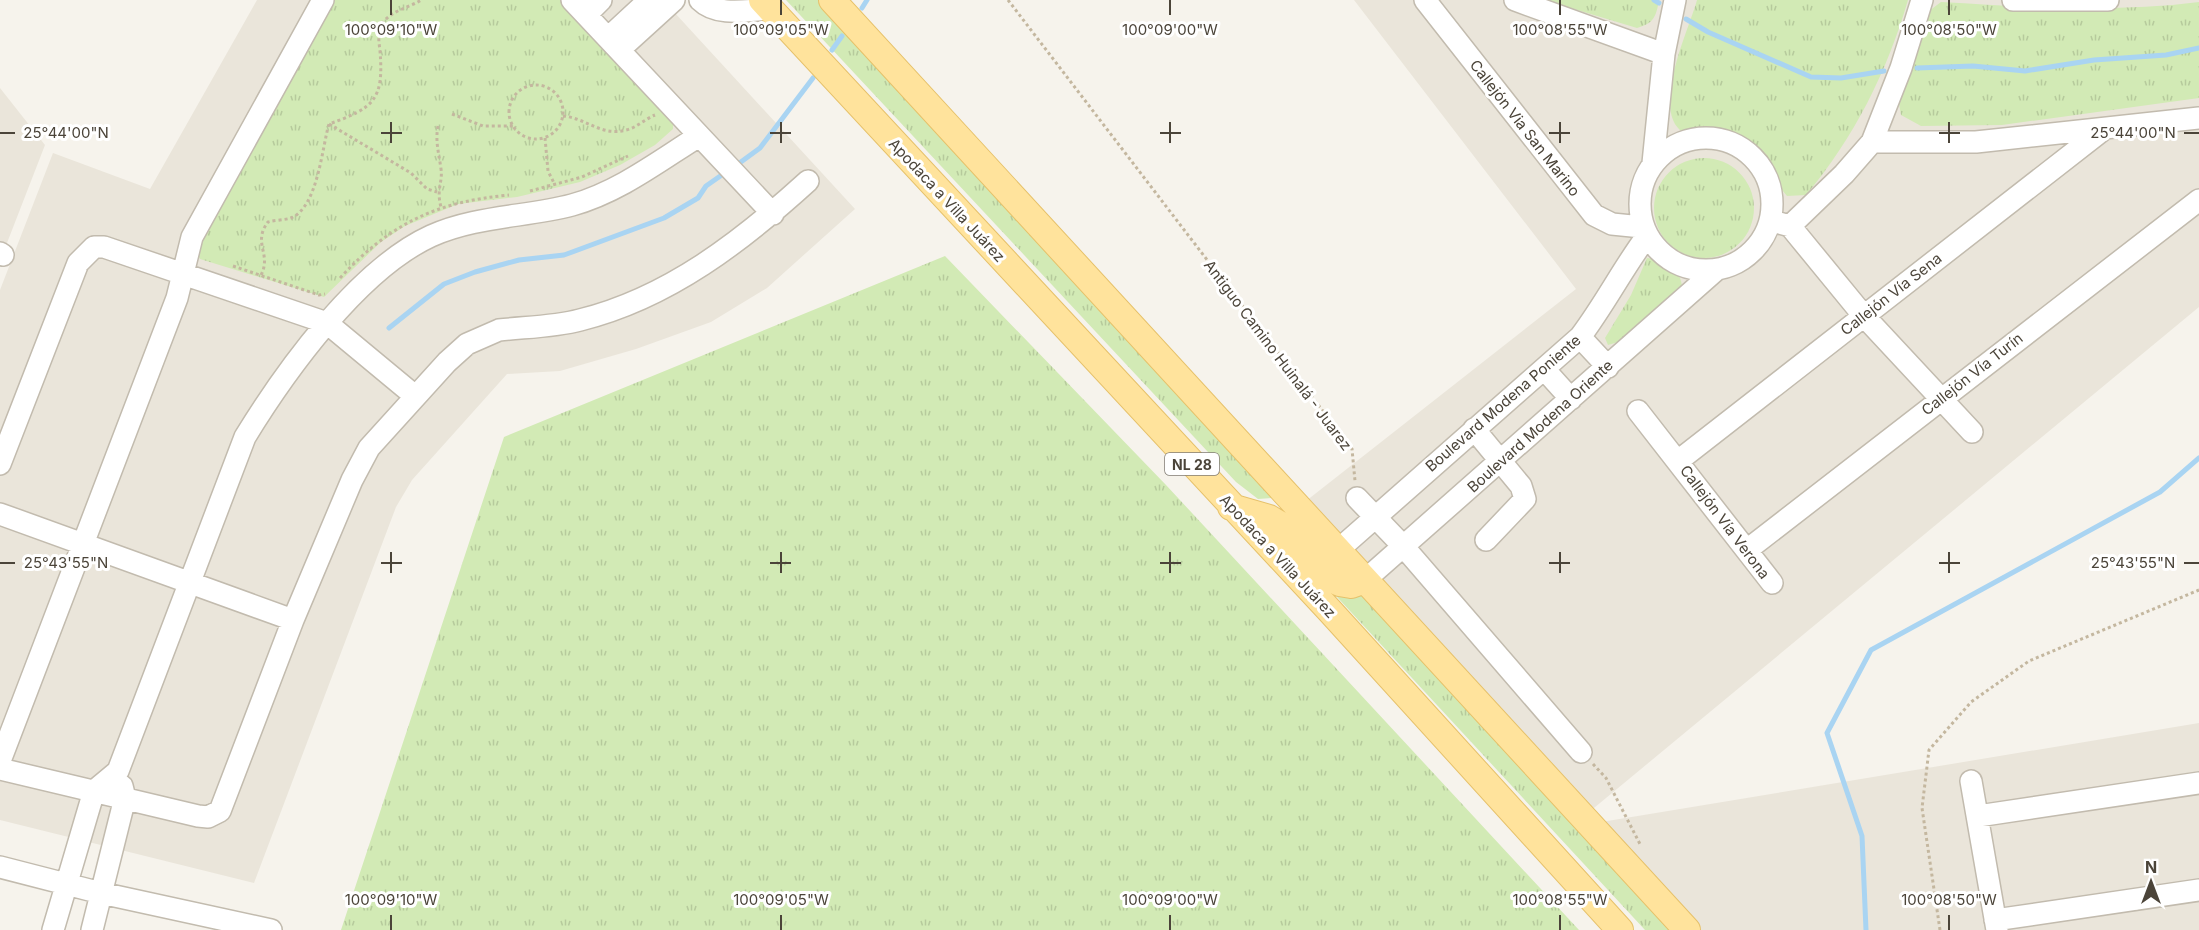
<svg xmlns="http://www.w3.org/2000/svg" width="2199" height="930" viewBox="0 0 2199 930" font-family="Inter,sans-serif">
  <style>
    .residential { fill: #eae5da }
    .grass { fill: url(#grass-tufts) }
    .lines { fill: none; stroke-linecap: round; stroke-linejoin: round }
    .stream { stroke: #a9d4f2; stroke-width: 5 }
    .minor-casing { stroke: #c2bbae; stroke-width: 24 }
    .major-casing { stroke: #e6c16a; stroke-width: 28 }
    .path { stroke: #c4b79f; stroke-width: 3; stroke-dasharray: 3 3; stroke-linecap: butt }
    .minor { stroke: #fff; stroke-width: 21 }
    .major { stroke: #ffe39c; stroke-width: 26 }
    .ticks { fill: none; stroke: #4b4439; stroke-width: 2 }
    .labels { text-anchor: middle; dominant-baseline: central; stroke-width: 6; stroke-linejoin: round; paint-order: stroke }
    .shield { fill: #fff; stroke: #817c74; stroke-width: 1.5 }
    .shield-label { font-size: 14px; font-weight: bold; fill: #4b4439 }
    .street-label { font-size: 15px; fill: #4b4439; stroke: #fff }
    .ticks-label { font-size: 15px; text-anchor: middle; fill: #4b4439; stroke: #fff; stroke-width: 6; stroke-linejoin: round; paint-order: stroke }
  </style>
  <defs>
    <pattern id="grass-tufts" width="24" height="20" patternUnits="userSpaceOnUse" patternTransform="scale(1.5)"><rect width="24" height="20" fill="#d2eab5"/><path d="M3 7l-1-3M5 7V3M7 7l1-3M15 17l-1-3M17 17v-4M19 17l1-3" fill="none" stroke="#b6ca9c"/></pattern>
  </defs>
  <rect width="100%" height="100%" fill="#f6f3ec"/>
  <path class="residential" d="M 257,0 L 663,0 L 855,209 L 767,288 L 711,322 L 636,349 L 560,371 L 507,374 L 412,480 L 396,507 L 254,883 L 0,820 L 0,290 L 53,153 L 150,189 Z
    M 1354,0 L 2199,0 L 2199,307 L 1571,827 L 2199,723 L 2199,930 L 1666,930 L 1278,523 L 1576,289 Z
    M 0,88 L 45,145 L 0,261 Z"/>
  <path class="grass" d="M 329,0 L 562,0 L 673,121 L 673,129 L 655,145 L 620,165 L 580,182 L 517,197 L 458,204 L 405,226 L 381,242 L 324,297 L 200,259 L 194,248 Z
    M 786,0 L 819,0 L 1273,498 L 1258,499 L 1236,482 Z
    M 1544,0 L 1659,0 C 1656,17 1654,23 1637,28 Z
    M 1697,0 L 1908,0 C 1887,72 1854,138 1806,195 L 1787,196 C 1775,183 1769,167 1758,153 C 1741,132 1709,133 1684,133 C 1649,112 1689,30 1697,0 Z
    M 1941,2 C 2027,7 2113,13 2199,2 L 2199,98 L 2002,125 L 1921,126 L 1901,115 L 1898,98 L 1929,11 Z
    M1654 208a50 50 0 1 1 100 0a50 50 0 1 1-100 0Z
    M 945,256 L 1166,485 L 1579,930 L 341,930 L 504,437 Z
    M 1647,258 C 1665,260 1684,271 1682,291 L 1618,342 L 1608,345 L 1605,338 L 1631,295 Z
    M 1289,545 L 1366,591 L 1677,930 L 1645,930 Z"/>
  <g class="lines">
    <path class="stream" d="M 1654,0 L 1659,3
      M 862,8 L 867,0
      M 1686,19 L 1708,32 L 1811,77 L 1841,78 L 1884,71
      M 832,50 L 842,36
      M 1917,68 L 1973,66 L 2025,71 L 2094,60 L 2166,55 L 2199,48
      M 734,167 L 760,148 L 813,78
      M 389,328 L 444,284 L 475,272 L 519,260 L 564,255 L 664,218 L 698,198 L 706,186 L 726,172
      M 1866,930 L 1862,836 L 1827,733 L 1871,650 L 2160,492 L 2199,458"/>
    <defs>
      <path id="minor" d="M 572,0 L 773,214
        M 700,0 C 717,17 748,10 771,9
        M 1425,0 L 1594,215 L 1612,224 L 1642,227
        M 1515,0 L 1664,54
        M 2013,0 L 2108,0
        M 586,15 L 601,0
        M 608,38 L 649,0
        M 619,50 L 674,0
        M1640 204a66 66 0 1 1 132 0a66 66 0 1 1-132 0Z
        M 1872,142 L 1976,142 L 2199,118
        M 1653,163 L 1664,54 L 1675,0
        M 1772,221 L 1790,226 L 1863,315 L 1972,432
        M 1790,226 L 1844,174 L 1872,142 L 1901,68 L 1922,0
        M 0,253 L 3,255
        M 1580,337 L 1608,367
        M 1544,369 L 1571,399
        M 1638,411 L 1772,583
        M 1474,429 L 1521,486 L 1525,499 L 1486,540
        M 1678,461 L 2104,129
        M 0,464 L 78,263 L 94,247 L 104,247 L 327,323 L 415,396
        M 1357,498 L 1403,546 L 1581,752
        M 0,514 L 293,620
        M 1747,550 L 2199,200
        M 1337,551 L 1580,337 C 1605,304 1623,268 1647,236
        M 1365,580 L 1715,271
        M 0,761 L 177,298 L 192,237 L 323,0
        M 0,769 L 198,816 L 208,817 L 220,811 L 293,620 L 352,480 L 369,448 L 447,362 L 467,344 L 499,330 C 526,327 554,327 580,320 C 669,298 742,241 808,181
        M 1971,781 L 1997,930
        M 1978,816 L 2199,783
        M 0,867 L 101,893 L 271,930
        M 1995,920 L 2199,890
        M 53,930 L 94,791 L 118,771 L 245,437 C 286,370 359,269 431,236 C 475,216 526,217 572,205 C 619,192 659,161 699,136
        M 92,930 L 125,798 L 122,786"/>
      <path id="major" d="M 762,0 L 1330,611 L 1620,930
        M 832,0 L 1687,930
        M 1231,507 L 1269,518 L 1284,527 L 1339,583 L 1351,585 L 1365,580"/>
    </defs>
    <use href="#minor" class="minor-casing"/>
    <use href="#major" class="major-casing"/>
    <path class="path" d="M 1008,0 L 1352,449 L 1355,481
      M509 112a27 27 0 1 1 54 0a27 27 0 1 1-54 0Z
      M 452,114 L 483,126 L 513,126
      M 563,116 C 586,118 602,137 626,130 C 636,128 645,119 655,115
      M 329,124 L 411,173 L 427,189 L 437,192
      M 438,126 C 435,141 439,154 441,169 C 443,182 436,189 441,207
      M 545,138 L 548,171 L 555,185
      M 530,191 L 582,177 L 628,156
      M 233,266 L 319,295 L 325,294
      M 261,275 C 272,254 252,243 268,222 C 275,220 285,220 291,218 C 318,207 322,147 329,124 C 374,108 384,100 380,51 C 379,42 377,32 382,24 C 391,10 409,8 421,0
      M 340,278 C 390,224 435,202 509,195
      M 1593,764 L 1606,778 L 1641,846
      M 1940,930 L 1922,808 L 1929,750 L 1971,702 L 2029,661 L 2199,590"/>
    <use href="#minor" class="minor"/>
    <use href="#major" class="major"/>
  </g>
  <path class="ticks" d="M 391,0 L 391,15M 781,0 L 781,15M 1170,0 L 1170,15M 1560,0 L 1560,15M 1949,0 L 1949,15M 391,122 L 391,143M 781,122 L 781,143M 1170,122 L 1170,143M 1560,122 L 1560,143M 1949,122 L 1949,143M 0,133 L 15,133M 381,133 L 402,133M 770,133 L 791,133M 1160,133 L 1181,133M 1549,133 L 1570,133M 1939,133 L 1960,133M 2184,133 L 2199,133M 391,552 L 391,573M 781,552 L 781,573M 1170,552 L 1170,573M 1560,552 L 1560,573M 1949,552 L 1949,573M 0,563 L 15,563M 381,563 L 402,563M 770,563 L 791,563M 1160,563 L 1181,563M 1549,563 L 1570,563M 1939,563 L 1960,563M 2184,563 L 2199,563M 391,915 L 391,930M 781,915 L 781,930M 1170,915 L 1170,930M 1560,915 L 1560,930M 1949,915 L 1949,930"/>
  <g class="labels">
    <rect class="shield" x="1165" y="453" width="54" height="22" rx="4.5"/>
    <g class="shield-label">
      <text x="1192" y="464">NL 28</text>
    </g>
    <g class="street-label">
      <text transform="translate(1525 128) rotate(52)">Callejón Via San Marino</text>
      <text transform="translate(947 200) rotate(47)">Apodaca a Villa Juárez</text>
      <text transform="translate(1891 294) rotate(-38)">Callejón Vía Sena</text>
      <text transform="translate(1278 355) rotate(53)">Antiguo Camino Huinalá - Juarez</text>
      <text transform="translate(1972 374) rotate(-38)">Callejón Vía Turín</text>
      <text transform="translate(1503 403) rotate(-41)">Boulevard Modena Poniente</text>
      <text transform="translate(1540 426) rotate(-42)">Boulevard Modena Oriente</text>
      <text transform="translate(1725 522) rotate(53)">Callejón Vía Verona</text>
      <text transform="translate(1278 556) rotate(47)">Apodaca a Villa Juárez</text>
    </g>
  </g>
  <g class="ticks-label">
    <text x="391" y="35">100°09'10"W</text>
    <text x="781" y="35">100°09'05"W</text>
    <text x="1170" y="35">100°09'00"W</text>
    <text x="1560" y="35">100°08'55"W</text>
    <text x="1949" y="35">100°08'50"W</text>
    <text x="66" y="138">25°44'00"N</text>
    <text x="2133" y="138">25°44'00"N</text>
    <text x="66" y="568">25°43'55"N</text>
    <text x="2133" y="568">25°43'55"N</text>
    <text x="391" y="905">100°09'10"W</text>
    <text x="781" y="905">100°09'05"W</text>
    <text x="1170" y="905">100°09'00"W</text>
    <text x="1560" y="905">100°08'55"W</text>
    <text x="1949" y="905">100°08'50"W</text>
  </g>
  <g transform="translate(2151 882)" stroke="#ffffff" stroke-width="4.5" paint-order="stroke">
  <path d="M0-4.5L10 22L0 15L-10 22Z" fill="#4b4439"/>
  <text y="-9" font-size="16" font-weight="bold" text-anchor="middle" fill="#4b4439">N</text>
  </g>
</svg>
